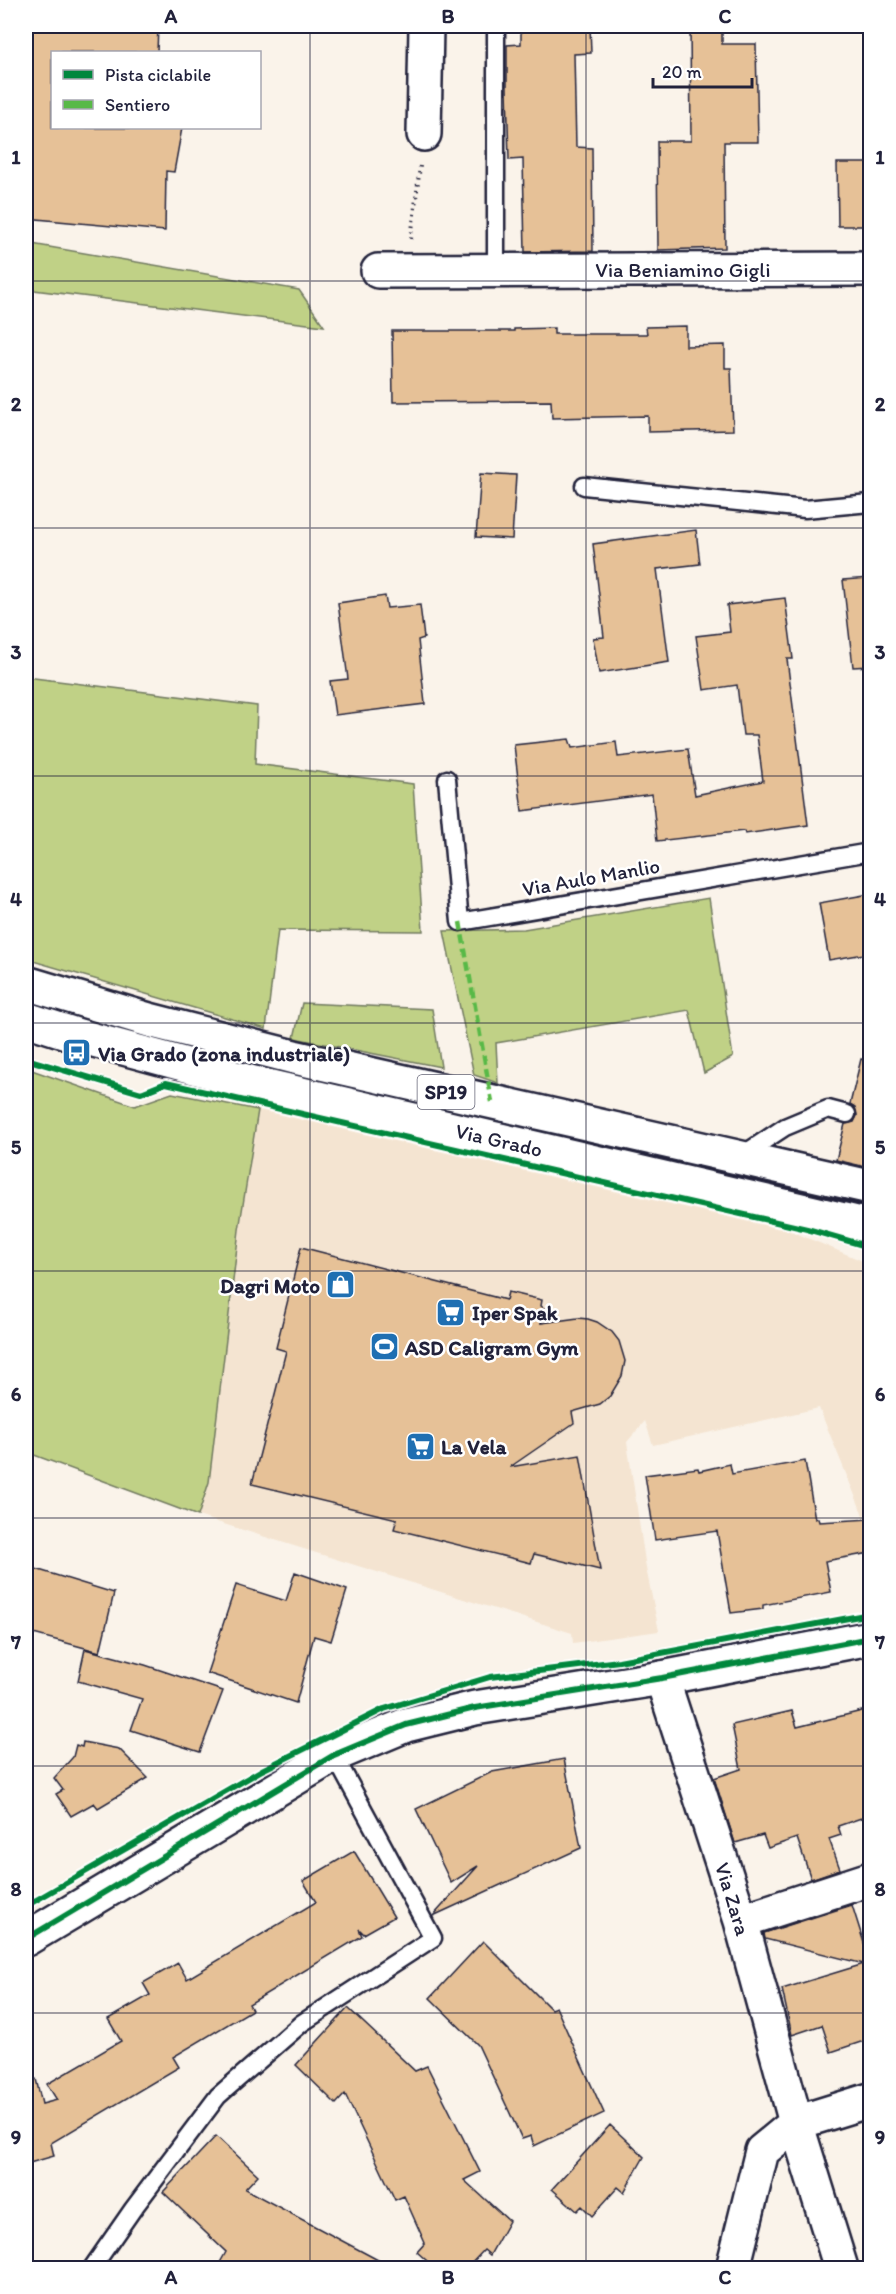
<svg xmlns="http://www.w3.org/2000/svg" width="896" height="2294" viewBox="0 0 896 2294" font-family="Itim,sans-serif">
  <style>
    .built { fill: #f4e4d1 }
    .green { fill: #c0d186; stroke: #717a60; stroke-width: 1.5 }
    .building { fill: #e6c197; stroke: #22223b; stroke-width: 1.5 }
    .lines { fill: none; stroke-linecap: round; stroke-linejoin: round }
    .service-casing { stroke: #22223b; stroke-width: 21 }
    .minor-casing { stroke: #22223b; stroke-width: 38 }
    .tertiary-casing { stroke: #22223b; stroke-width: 38 }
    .primary-casing { stroke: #22223b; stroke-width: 38 }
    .path { stroke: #22223b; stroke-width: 4; stroke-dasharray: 1.5 4.5; stroke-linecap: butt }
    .service { stroke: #fff; stroke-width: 16 }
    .minor { stroke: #fff; stroke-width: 33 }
    .tertiary { stroke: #fff; stroke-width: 33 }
    .primary { stroke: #fff; stroke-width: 33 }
    .quiet { stroke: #58b947; stroke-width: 4.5; stroke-dasharray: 9 4.5; stroke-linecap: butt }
    .cycleway-casing { stroke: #fff; stroke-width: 10 }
    .cycleway { stroke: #00873e; stroke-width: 6 }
    .grid { fill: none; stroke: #22223b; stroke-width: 1.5; stroke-opacity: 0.55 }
    .labels { text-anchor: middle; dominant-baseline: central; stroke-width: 5; stroke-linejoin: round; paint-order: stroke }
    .shield { fill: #fff; stroke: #646476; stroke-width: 1.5 }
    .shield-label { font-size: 20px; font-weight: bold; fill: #22223b }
    .street-label { font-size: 21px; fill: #22223b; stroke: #fff }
    .poi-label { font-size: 21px; font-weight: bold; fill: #22223b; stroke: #fff; text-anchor: start }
    .neatline { fill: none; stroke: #22223b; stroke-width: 2 }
    .grid-label { font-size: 20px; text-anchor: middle; font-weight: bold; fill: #22223b }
  </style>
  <rect width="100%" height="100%" fill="#faf3ea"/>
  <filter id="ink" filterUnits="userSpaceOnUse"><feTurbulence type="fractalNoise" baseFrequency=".0167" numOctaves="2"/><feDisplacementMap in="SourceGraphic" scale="12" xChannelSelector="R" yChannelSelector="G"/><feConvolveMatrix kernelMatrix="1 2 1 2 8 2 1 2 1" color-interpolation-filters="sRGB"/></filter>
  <g filter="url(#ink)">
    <path class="built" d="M 258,1110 L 793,1232 L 870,1264 L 870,1532 L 819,1408 L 653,1445 L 645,1421 L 627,1442 L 646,1568 L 659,1631 L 573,1643 L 572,1633 L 198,1516 L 209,1482 L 239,1230 Z"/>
    <path class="green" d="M 26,243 L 299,290 L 324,326 L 26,289 Z
      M 26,677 L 257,706 L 255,764 L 413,784 L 423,931 L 278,930 L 266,1029 L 26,959 Z
      M 709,898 L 733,1057 L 704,1073 L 689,1010 L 496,1043 L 498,1083 L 474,1075 L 444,931 L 524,929 Z
      M 302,1003 L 432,1009 L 441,1067 L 294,1038 Z
      M 26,1068 L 135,1106 L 172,1093 L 258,1110 L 239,1230 L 209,1482 L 198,1516 L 26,1452 Z"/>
    <path class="building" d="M 28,26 L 158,26 L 157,52 L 52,52 L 52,128 L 182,128 L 174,172 L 166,171 L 165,231 L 26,218 L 26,53 Z
      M 521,26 L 590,26 L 591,53 L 574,54 L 576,147 L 592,148 L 593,251 L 525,252 L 523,159 L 509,160 L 507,89 L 507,45 L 521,44 Z
      M 690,26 L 722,26 L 722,44 L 756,44 L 758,142 L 724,142 L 725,248 L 658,250 L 657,141 L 691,141 Z
      M 837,163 L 870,163 L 870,226 L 838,226 Z
      M 686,326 L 686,346 L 725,345 L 725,368 L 731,368 L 733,430 L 648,432 L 648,416 L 552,418 L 551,401 L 393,402 L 392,331 L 514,331 L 514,329 L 554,328 L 554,334 L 647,334 L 646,327 Z
      M 481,473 L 516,475 L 512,539 L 476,537 Z
      M 696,530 L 700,564 L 657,569 L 669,662 L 599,673 L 593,638 L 604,637 L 593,544 Z
      M 870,578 L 870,666 L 853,667 L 843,580 Z
      M 385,596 L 387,608 L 420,605 L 424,638 L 418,640 L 425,704 L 335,715 L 330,681 L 348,679 L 338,603 Z
      M 785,598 L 793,659 L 787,659 L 808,825 L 745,834 L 744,831 L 657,841 L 652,794 L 522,811 L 514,745 L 569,739 L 572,748 L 616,742 L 618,757 L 688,749 L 695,795 L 763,781 L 757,735 L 743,735 L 737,685 L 704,690 L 696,636 L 730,632 L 727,605 Z
      M 870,894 L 870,953 L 829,960 L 819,903 Z
      M 861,1059 L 870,1060 L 870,1168 L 836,1160 L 845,1124 L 854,1122 L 857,1116 L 855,1107 L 850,1104 Z
      M 301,1247 L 506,1300 L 508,1292 L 542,1300 L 541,1306 L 544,1308 L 541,1323 L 578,1318 L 588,1319 L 597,1322 L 612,1332 L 619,1341 L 625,1361 L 622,1376 L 610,1396 L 600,1404 L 572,1412 L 574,1423 L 510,1467 L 580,1455 L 600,1570 L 534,1554 L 531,1563 L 394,1529 L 397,1519 L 252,1484 L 286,1351 L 276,1348 Z
      M 805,1461 L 815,1519 L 818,1518 L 819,1522 L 870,1519 L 870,1553 L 825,1561 L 831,1592 L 763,1605 L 763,1609 L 731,1613 L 717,1531 L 655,1540 L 645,1475 L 698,1468 L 699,1471 L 730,1464 L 732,1474 Z
      M 26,1566 L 114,1593 L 100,1652 L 26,1632 Z
      M 295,1572 L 347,1590 L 331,1641 L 314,1636 L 296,1703 L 207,1673 L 236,1585 L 286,1601 Z
      M 85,1649 L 145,1665 L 223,1691 L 200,1752 L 131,1730 L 142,1699 L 78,1681 Z
      M 870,1709 L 870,1815 L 838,1826 L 841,1835 L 829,1839 L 840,1869 L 811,1879 L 797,1838 L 768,1848 L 763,1835 L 735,1843 L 714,1778 L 741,1769 L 732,1725 L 792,1711 L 797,1727 Z
      M 83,1742 L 119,1749 L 148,1778 L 98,1808 L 94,1803 L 71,1816 L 56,1794 L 63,1790 L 54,1778 L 73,1757 L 76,1745 L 82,1747 Z
      M 564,1759 L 581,1848 L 433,1916 L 478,1866 L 451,1883 L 416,1809 L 492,1772 Z
      M 354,1851 L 394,1917 L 364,1934 L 359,1929 L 362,1936 L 249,2004 L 252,2010 L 173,2057 L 179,2067 L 51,2143 L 54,2156 L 26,2164 L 26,2080 L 36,2079 L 42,2104 L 57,2100 L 47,2084 L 121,2041 L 108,2019 L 150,1995 L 143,1983 L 178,1963 L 187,1979 L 316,1902 L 303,1881 Z
      M 852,1905 L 870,1962 L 870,2039 L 831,2052 L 822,2025 L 792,2035 L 782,1989 L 864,1964 L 765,1939 L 764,1933 Z
      M 483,1941 L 551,2009 L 556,2007 L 604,2113 L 534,2146 L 531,2136 L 522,2139 L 478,2045 L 430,1998 Z
      M 348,2008 L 415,2071 L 427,2066 L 480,2172 L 464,2180 L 509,2221 L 490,2255 L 484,2250 L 467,2268 L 435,2268 L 417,2252 L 425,2243 L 404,2196 L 395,2200 L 345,2094 L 336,2104 L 296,2065 Z
      M 610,2125 L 644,2157 L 624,2192 L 618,2187 L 592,2216 L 582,2206 L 577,2211 L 552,2189 Z
      M 216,2136 L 258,2175 L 245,2189 L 393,2268 L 217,2268 L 226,2252 L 163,2192 Z"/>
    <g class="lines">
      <defs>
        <path id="service" d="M 496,26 L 496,269
          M 584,486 L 805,509 L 870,503
          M 447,779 L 460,922 L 870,852
          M 741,1156 L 785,1127 L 828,1109 L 847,1114
          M 92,2268 L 133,2209 L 218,2096 L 302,2023 L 433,1938 L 334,1755"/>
        <path id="minor" d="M 424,134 L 426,26
          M 378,271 L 870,269
          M 662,1678 L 741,1921 L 796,2123 L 841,2268
          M 741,1921 L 870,1879
          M 733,2268 L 762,2151 L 796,2123 L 870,2100"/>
        <path id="tertiary" d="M 26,1939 L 334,1755 L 406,1725 L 475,1708 L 662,1678 L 870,1638"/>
        <path id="primary" d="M 26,983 L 149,1020 L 294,1057 L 870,1187
          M 26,1019 L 79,1036 L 250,1082 L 870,1226"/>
      </defs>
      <use href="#service" class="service-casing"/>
      <use href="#minor" class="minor-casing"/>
      <use href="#tertiary" class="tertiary-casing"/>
      <use href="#primary" class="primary-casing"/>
      <path class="path" d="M 411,239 L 420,166"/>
      <use href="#service" class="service"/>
      <use href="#minor" class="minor"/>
      <use href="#tertiary" class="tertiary"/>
      <use href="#primary" class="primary"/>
      <path class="quiet" d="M 460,922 L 492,1102"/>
      <defs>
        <path id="cycleway" d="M 26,1059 L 141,1093 L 166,1083 L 807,1229 L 870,1247
          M 26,1906 L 262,1770 L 384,1709 L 490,1677 L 619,1661 L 870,1614
          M 26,1939 L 334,1755 L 406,1725 L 475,1708 L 662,1678 L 870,1638"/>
      </defs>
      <use href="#cycleway" class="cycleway-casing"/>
      <use href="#cycleway" class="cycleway"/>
    </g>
  </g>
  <path class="grid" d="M 310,26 L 310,2268M 586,26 L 586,2268M 26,281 L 870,281M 26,528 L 870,528M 26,776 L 870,776M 26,1023 L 870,1023M 26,1271 L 870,1271M 26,1518 L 870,1518M 26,1766 L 870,1766M 26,2013 L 870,2013"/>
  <defs>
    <symbol id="bus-square" viewBox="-11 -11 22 22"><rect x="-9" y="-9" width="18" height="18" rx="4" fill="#1f6fb2" stroke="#fff"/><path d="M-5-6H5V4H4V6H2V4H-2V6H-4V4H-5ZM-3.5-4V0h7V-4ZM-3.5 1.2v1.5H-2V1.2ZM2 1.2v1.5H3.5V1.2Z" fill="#fff"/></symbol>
    <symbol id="shop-square" viewBox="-11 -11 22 22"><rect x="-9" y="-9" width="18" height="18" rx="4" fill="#1f6fb2" stroke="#fff"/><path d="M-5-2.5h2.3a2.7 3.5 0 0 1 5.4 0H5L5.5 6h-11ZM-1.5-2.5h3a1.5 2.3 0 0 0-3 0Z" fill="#fff"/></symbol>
    <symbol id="supermarket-square" viewBox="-11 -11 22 22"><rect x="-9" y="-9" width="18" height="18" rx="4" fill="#1f6fb2" stroke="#fff"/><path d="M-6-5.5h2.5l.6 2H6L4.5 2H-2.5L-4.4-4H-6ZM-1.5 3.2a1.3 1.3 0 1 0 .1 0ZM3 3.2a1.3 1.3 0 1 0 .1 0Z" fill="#fff"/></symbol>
    <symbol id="stadium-square" viewBox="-11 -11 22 22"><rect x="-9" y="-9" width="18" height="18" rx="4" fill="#1f6fb2" stroke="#fff"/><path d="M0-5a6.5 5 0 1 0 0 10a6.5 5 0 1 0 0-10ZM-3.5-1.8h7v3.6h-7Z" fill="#fff"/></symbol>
  </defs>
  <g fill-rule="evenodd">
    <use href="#bus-square" x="60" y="1036" width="33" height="33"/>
    <use href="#shop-square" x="324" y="1268" width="33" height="33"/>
    <use href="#supermarket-square" x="434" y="1296" width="33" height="33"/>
    <use href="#stadium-square" x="368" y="1330" width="33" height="33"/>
    <use href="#supermarket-square" x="404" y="1430" width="33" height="33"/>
  </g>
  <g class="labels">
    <rect class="shield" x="417.5" y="1075" width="57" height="34" rx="4.5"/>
    <g class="shield-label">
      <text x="446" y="1092">SP19</text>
    </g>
    <g class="street-label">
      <text x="683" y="269">Via Beniamino Gigli</text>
      <text transform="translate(591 877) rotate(-10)">Via Aulo Manlio</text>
      <text transform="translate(499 1140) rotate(13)">Via Grado</text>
      <text transform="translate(733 1899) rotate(73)">Via Zara</text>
    </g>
    <g class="poi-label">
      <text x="98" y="1053">Via Grado (zona industriale)</text>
      <text x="320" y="1285" text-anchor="end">Dagri Moto</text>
      <text x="472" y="1312">Iper Spak</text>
      <text x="405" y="1347">ASD Caligram Gym</text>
      <text x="441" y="1446">La Vela</text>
    </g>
  </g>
  <rect width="896" height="2294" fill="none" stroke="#fff" stroke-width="66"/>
  <rect x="51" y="51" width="210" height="78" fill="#ffffff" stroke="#a7a7b1" stroke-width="1.5"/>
  <rect x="63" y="70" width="30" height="9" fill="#00873e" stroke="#a7a7b1" stroke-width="1.5"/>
  <text x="105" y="81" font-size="18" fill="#22223b">Pista ciclabile</text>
  <rect x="63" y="100" width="30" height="9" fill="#58b947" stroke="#a7a7b1" stroke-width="1.5"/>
  <text x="105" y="111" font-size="18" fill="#22223b">Sentiero</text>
  <path d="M653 78v9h99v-9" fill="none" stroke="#22223b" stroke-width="3"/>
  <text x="662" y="78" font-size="18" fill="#22223b" stroke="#ffffff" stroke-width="4.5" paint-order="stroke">20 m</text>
  <rect x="33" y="33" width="830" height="2228" class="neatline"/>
  <g class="grid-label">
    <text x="171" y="23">A</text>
    <text x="448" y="23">B</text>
    <text x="725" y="23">C</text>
    <text x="16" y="164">1</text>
    <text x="880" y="164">1</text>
    <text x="16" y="411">2</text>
    <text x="880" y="411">2</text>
    <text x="16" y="659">3</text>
    <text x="880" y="659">3</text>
    <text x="16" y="906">4</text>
    <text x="880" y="906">4</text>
    <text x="16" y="1154">5</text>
    <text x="880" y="1154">5</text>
    <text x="16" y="1401">6</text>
    <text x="880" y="1401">6</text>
    <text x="16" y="1649">7</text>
    <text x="880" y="1649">7</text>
    <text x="16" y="1896">8</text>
    <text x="880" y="1896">8</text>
    <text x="16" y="2144">9</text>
    <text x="880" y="2144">9</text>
    <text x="171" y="2284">A</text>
    <text x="448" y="2284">B</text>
    <text x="725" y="2284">C</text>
  </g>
</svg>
